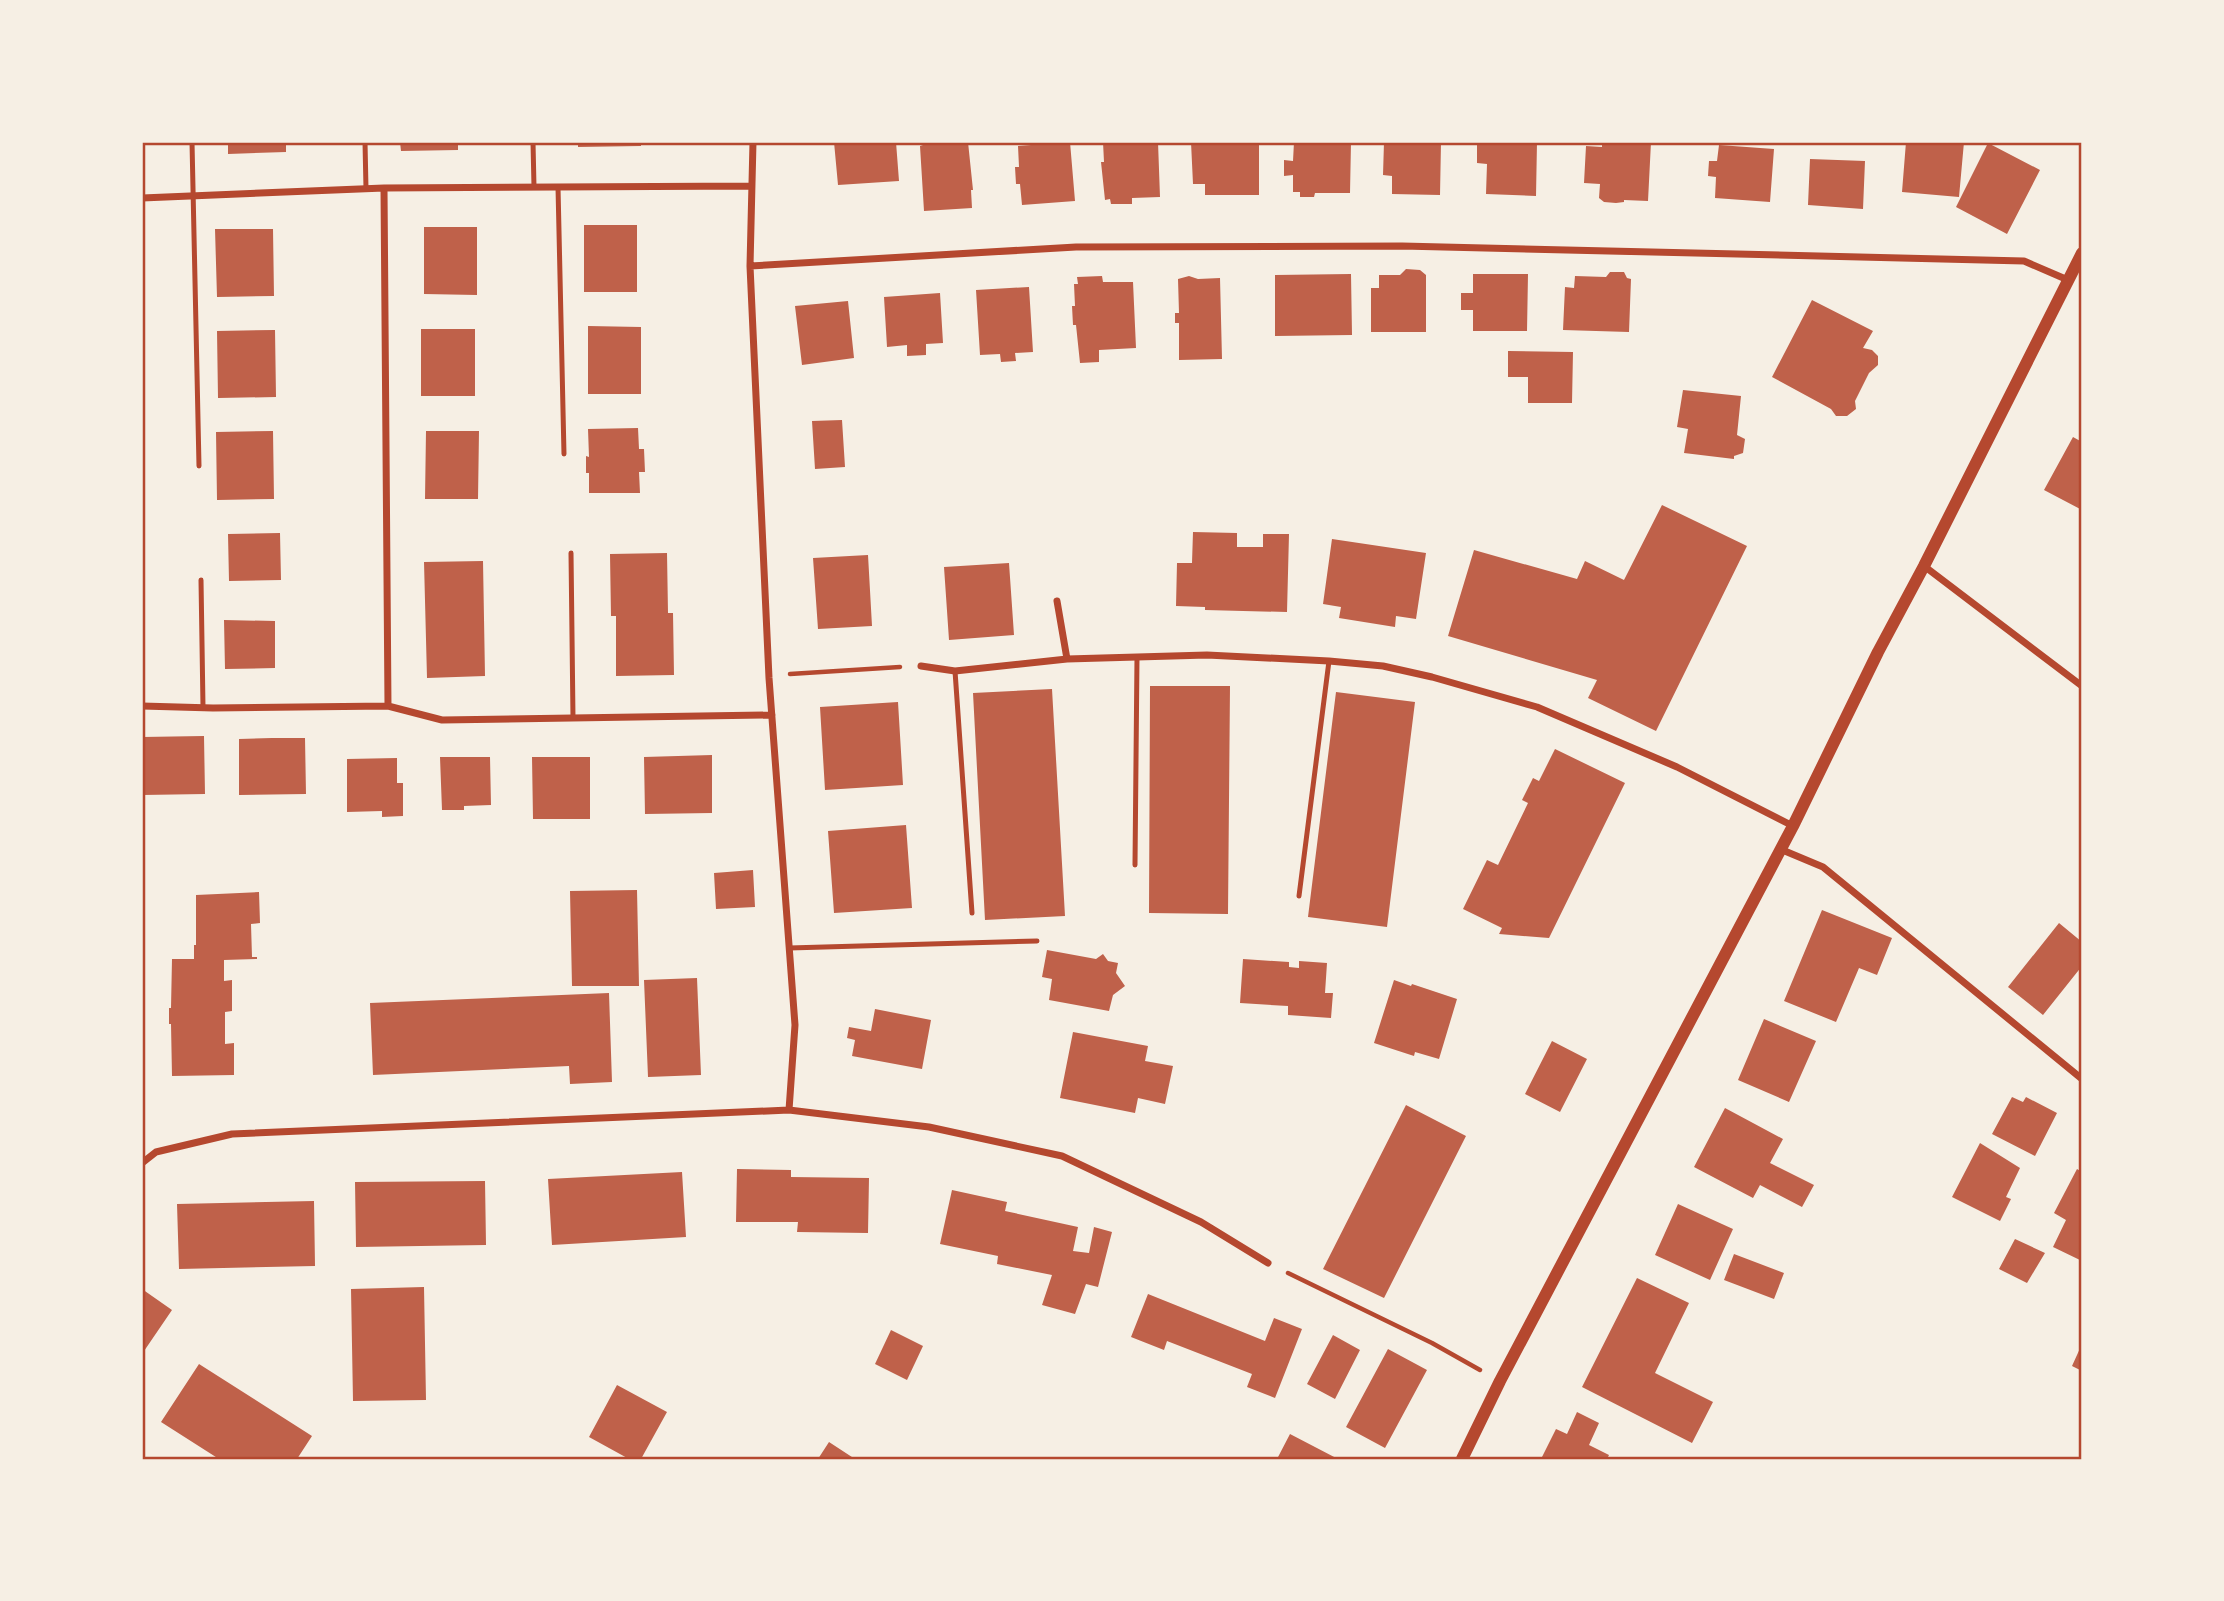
<svg xmlns="http://www.w3.org/2000/svg" width="2224" height="1601" viewBox="0 0 2224 1601" font-family="Signika,sans-serif">
  <style>
    .building { fill: #bf614a }
    .lines { fill: none; stroke-linecap: round; stroke-linejoin: round }
    .path { stroke: #b5482f; stroke-width: 4.5 }
    .service { stroke: #b5482f; stroke-width: 5 }
    .minor { stroke: #b5482f; stroke-width: 7 }
    .tertiary { stroke: #b5482f; stroke-width: 12 }
    .neatline { fill: none; stroke: #b5482f; stroke-width: 2.5 }
  </style>
  <rect width="100%" height="100%" fill="#f6efe4"/>
  <path class="building" d="M 228,142 L 286,142 L 286,152 L 228,154 Z
    M 400,142 L 458,142 L 458,150 L 401,151 Z
    M 578,142 L 641,142 L 641,146 L 578,147 Z
    M 834,142 L 896,142 L 899,181 L 838,185 Z
    M 923,142 L 968,142 L 973,190 L 971,190 L 972,208 L 924,211 L 920,146 L 923,145 Z
    M 1070,142 L 1075,201 L 1022,205 L 1020,184 L 1016,184 L 1015,167 L 1019,167 L 1018,146 Z
    M 1103,142 L 1158,142 L 1160,197 L 1132,198 L 1132,204 L 1111,204 L 1110,199 L 1105,200 L 1101,162 L 1104,162 Z
    M 1191,142 L 1259,142 L 1259,195 L 1205,195 L 1205,184 L 1193,184 Z
    M 1294,142 L 1351,142 L 1350,193 L 1315,193 L 1314,197 L 1300,197 L 1300,192 L 1293,192 L 1293,175 L 1284,176 L 1284,160 L 1293,161 Z
    M 1384,142 L 1441,142 L 1440,195 L 1392,194 L 1392,176 L 1383,175 Z
    M 1477,142 L 1537,142 L 1536,196 L 1486,194 L 1487,164 L 1477,163 Z
    M 1602,142 L 1651,142 L 1648,201 L 1624,200 L 1624,202 L 1616,203 L 1604,202 L 1599,198 L 1600,184 L 1584,183 L 1586,146 L 1602,147 Z
    M 1906,142 L 1964,142 L 1959,197 L 1902,192 Z
    M 1988,143 L 2040,170 L 2007,234 L 1956,207 Z
    M 1719,145 L 1774,149 L 1770,202 L 1715,198 L 1716,177 L 1708,176 L 1709,161 L 1717,161 Z
    M 1810,159 L 1865,161 L 1863,209 L 1808,205 Z
    M 584,225 L 637,225 L 637,292 L 584,292 Z
    M 424,227 L 477,227 L 477,295 L 424,294 Z
    M 215,229 L 273,229 L 274,296 L 217,297 Z
    M 1406,269 L 1420,270 L 1426,275 L 1426,332 L 1371,332 L 1371,288 L 1379,288 L 1379,275 L 1400,275 Z
    M 1610,272 L 1624,272 L 1627,278 L 1631,279 L 1629,332 L 1563,330 L 1565,287 L 1574,288 L 1575,276 L 1606,277 Z
    M 1351,274 L 1352,335 L 1275,336 L 1275,275 Z
    M 1473,274 L 1528,274 L 1527,331 L 1473,331 L 1473,310 L 1461,310 L 1461,293 L 1473,293 Z
    M 1102,276 L 1103,282 L 1133,282 L 1136,348 L 1099,350 L 1099,362 L 1080,363 L 1076,325 L 1073,325 L 1072,306 L 1075,306 L 1074,284 L 1078,284 L 1077,277 Z
    M 1189,276 L 1198,279 L 1220,278 L 1222,359 L 1179,360 L 1179,323 L 1175,323 L 1175,313 L 1179,313 L 1178,279 Z
    M 1029,287 L 1033,352 L 1015,353 L 1016,361 L 1001,362 L 1000,354 L 980,355 L 976,290 Z
    M 940,293 L 943,343 L 926,344 L 926,355 L 907,356 L 907,345 L 887,347 L 884,297 Z
    M 1812,300 L 1873,331 L 1863,348 L 1872,350 L 1878,356 L 1878,365 L 1869,373 L 1855,401 L 1856,409 L 1847,416 L 1836,416 L 1831,409 L 1772,377 Z
    M 848,301 L 854,358 L 802,365 L 795,306 Z
    M 588,326 L 641,327 L 641,394 L 588,394 Z
    M 421,329 L 475,329 L 475,396 L 421,396 Z
    M 275,330 L 276,397 L 218,398 L 217,331 Z
    M 1508,351 L 1573,352 L 1572,403 L 1528,403 L 1528,377 L 1508,377 Z
    M 1683,390 L 1741,396 L 1737,435 L 1745,439 L 1743,453 L 1734,456 L 1734,459 L 1684,453 L 1688,429 L 1677,427 Z
    M 842,420 L 845,467 L 815,469 L 812,421 Z
    M 638,428 L 639,449 L 644,449 L 645,472 L 639,472 L 640,493 L 589,493 L 589,473 L 586,473 L 586,456 L 589,457 L 588,429 Z
    M 273,431 L 274,499 L 217,500 L 216,432 Z
    M 426,431 L 479,431 L 478,499 L 425,499 Z
    M 2073,437 L 2082,442 L 2082,510 L 2044,490 Z
    M 1662,505 L 1747,546 L 1656,731 L 1588,698 L 1597,680 L 1448,636 L 1474,550 L 1577,579 L 1585,561 L 1624,580 Z
    M 1193,532 L 1237,533 L 1237,547 L 1263,547 L 1263,534 L 1289,534 L 1287,612 L 1205,610 L 1205,607 L 1176,606 L 1177,563 L 1192,563 Z
    M 280,533 L 281,580 L 229,581 L 228,534 Z
    M 1332,539 L 1426,553 L 1416,619 L 1396,616 L 1395,627 L 1339,618 L 1341,607 L 1323,604 Z
    M 667,553 L 668,613 L 673,613 L 674,675 L 616,676 L 616,616 L 611,616 L 610,554 Z
    M 868,555 L 872,626 L 818,629 L 813,558 Z
    M 483,561 L 485,676 L 427,678 L 424,562 Z
    M 1009,563 L 1014,635 L 949,640 L 944,567 Z
    M 224,620 L 275,621 L 275,668 L 225,669 Z
    M 1150,686 L 1230,686 L 1228,914 L 1149,913 Z
    M 1052,689 L 1065,916 L 985,920 L 973,693 Z
    M 1336,692 L 1415,702 L 1387,927 L 1308,917 Z
    M 898,702 L 903,785 L 825,790 L 820,707 Z
    M 204,736 L 205,794 L 142,795 L 142,737 Z
    M 272,738 L 305,738 L 306,794 L 239,795 L 239,739 Z
    M 1555,749 L 1625,783 L 1549,938 L 1499,934 L 1502,928 L 1463,909 L 1487,860 L 1498,865 L 1528,803 L 1522,800 L 1533,778 L 1539,781 Z
    M 712,755 L 712,813 L 645,814 L 644,757 Z
    M 440,757 L 490,757 L 491,805 L 464,806 L 464,810 L 442,810 Z
    M 532,757 L 590,757 L 590,819 L 533,819 Z
    M 397,758 L 397,783 L 403,783 L 403,816 L 382,817 L 382,811 L 347,812 L 347,759 Z
    M 906,825 L 912,908 L 834,913 L 828,831 Z
    M 753,870 L 755,907 L 716,909 L 714,873 Z
    M 637,890 L 639,986 L 572,986 L 570,891 Z
    M 259,892 L 260,923 L 251,924 L 252,957 L 257,957 L 257,959 L 224,960 L 224,981 L 232,980 L 232,1011 L 225,1012 L 225,1044 L 234,1043 L 234,1075 L 172,1076 L 171,1024 L 169,1024 L 169,1008 L 171,1008 L 172,959 L 194,959 L 194,945 L 196,945 L 196,895 Z
    M 1822,910 L 1892,938 L 1877,975 L 1859,968 L 1836,1022 L 1784,1001 Z
    M 2059,923 L 2082,942 L 2082,966 L 2043,1015 L 2008,987 Z
    M 1047,950 L 1096,959 L 1103,954 L 1108,961 L 1118,963 L 1116,973 L 1125,986 L 1113,995 L 1109,1011 L 1049,1000 L 1052,979 L 1042,977 Z
    M 1243,959 L 1289,962 L 1289,967 L 1299,968 L 1299,961 L 1327,963 L 1325,993 L 1333,993 L 1331,1018 L 1288,1015 L 1288,1006 L 1240,1003 Z
    M 697,978 L 701,1075 L 648,1077 L 644,980 Z
    M 1394,980 L 1411,986 L 1412,984 L 1457,999 L 1439,1059 L 1415,1052 L 1414,1056 L 1374,1043 Z
    M 609,993 L 612,1082 L 570,1084 L 569,1066 L 373,1075 L 370,1003 Z
    M 875,1009 L 931,1020 L 922,1069 L 852,1056 L 855,1040 L 847,1038 L 849,1027 L 871,1031 Z
    M 1764,1019 L 1816,1041 L 1789,1102 L 1738,1080 Z
    M 1073,1032 L 1148,1046 L 1145,1061 L 1173,1066 L 1165,1104 L 1138,1098 L 1135,1113 L 1060,1098 Z
    M 1552,1041 L 1587,1059 L 1560,1112 L 1525,1094 Z
    M 2012,1097 L 2023,1102 L 2026,1097 L 2057,1113 L 2035,1156 L 1992,1134 Z
    M 1406,1105 L 1466,1136 L 1384,1298 L 1323,1269 Z
    M 1725,1108 L 1783,1139 L 1770,1163 L 1814,1185 L 1802,1207 L 1760,1185 L 1753,1198 L 1694,1167 Z
    M 1980,1143 L 2020,1168 L 2006,1197 L 2011,1199 L 2000,1221 L 1952,1197 Z
    M 737,1169 L 791,1170 L 791,1177 L 869,1178 L 868,1233 L 797,1232 L 798,1222 L 736,1222 Z
    M 2077,1169 L 2082,1172 L 2082,1261 L 2053,1247 L 2066,1220 L 2054,1213 Z
    M 682,1172 L 686,1237 L 552,1245 L 548,1179 Z
    M 485,1181 L 486,1245 L 356,1247 L 355,1182 Z
    M 952,1190 L 1007,1202 L 1005,1211 L 1078,1227 L 1073,1251 L 1089,1253 L 1094,1227 L 1112,1232 L 1098,1287 L 1086,1284 L 1075,1314 L 1042,1305 L 1052,1275 L 997,1264 L 998,1256 L 940,1244 Z
    M 314,1201 L 315,1266 L 179,1269 L 177,1204 Z
    M 1678,1204 L 1733,1229 L 1710,1280 L 1655,1255 Z
    M 2015,1239 L 2045,1253 L 2027,1283 L 1999,1269 Z
    M 1734,1254 L 1784,1273 L 1774,1299 L 1724,1280 Z
    M 1637,1278 L 1689,1303 L 1655,1373 L 1713,1402 L 1692,1443 L 1582,1387 Z
    M 424,1287 L 426,1400 L 353,1401 L 351,1289 Z
    M 142,1289 L 172,1310 L 142,1354 Z
    M 1148,1294 L 1265,1341 L 1274,1318 L 1302,1329 L 1275,1398 L 1247,1387 L 1252,1374 L 1167,1341 L 1164,1350 L 1131,1337 Z
    M 891,1330 L 923,1346 L 907,1380 L 875,1364 Z
    M 1333,1335 L 1360,1350 L 1335,1399 L 1307,1384 Z
    M 2082,1344 L 2082,1371 L 2072,1366 Z
    M 1388,1349 L 1427,1370 L 1385,1448 L 1346,1427 Z
    M 199,1364 L 312,1436 L 297,1459 L 219,1459 L 161,1422 Z
    M 617,1385 L 667,1412 L 641,1459 L 629,1459 L 589,1437 Z
    M 1577,1412 L 1599,1423 L 1589,1445 L 1609,1455 L 1607,1459 L 1541,1459 L 1556,1429 L 1567,1434 Z
    M 1290,1434 L 1338,1459 L 1277,1459 Z
    M 829,1442 L 855,1459 L 818,1459 Z"/>
  <g class="lines">
    <path class="path" d="M 790,674 L 900,667
      M 1288,1273 L 1432,1343 L 1480,1370"/>
    <path class="service" d="M 192,142 L 199,466
      M 365,142 L 366,189
      M 533,142 L 534,187
      M 558,187 L 564,454
      M 571,553 L 573,718
      M 201,580 L 203,707
      M 955,671 L 972,913
      M 1135,865 L 1137,657
      M 1299,896 L 1329,661
      M 789,948 L 1037,941"/>
    <path class="minor" d="M 753,142 L 750,266 L 769,678 L 795,1025 L 789,1110
      M 384,188 L 388,706
      M 142,198 L 384,188 L 752,186
      M 750,266 L 1076,247 L 1402,246 L 2024,261 L 2068,280
      M 1924,566 L 2082,686
      M 1057,601 L 1067,659
      M 921,666 L 955,671 L 1067,659 L 1207,655 L 1329,661 L 1383,666 L 1432,677 L 1537,707 L 1677,767 L 1793,826
      M 142,706 L 213,708 L 388,706 L 442,720 L 772,715
      M 1780,849 L 1823,867 L 2082,1079
      M 142,1163 L 156,1152 L 232,1134 L 789,1110 L 929,1127 L 1062,1156 L 1201,1222 L 1268,1263"/>
    <path class="tertiary" d="M 1462,1459 L 1500,1381 L 1793,826 L 1878,652 L 1924,566 L 2082,253"/>
  </g>
  <rect width="2224" height="1601" fill="none" stroke="#f6efe4" stroke-width="287"/>
  <rect x="144" y="144" width="1936" height="1314" class="neatline"/>
</svg>
